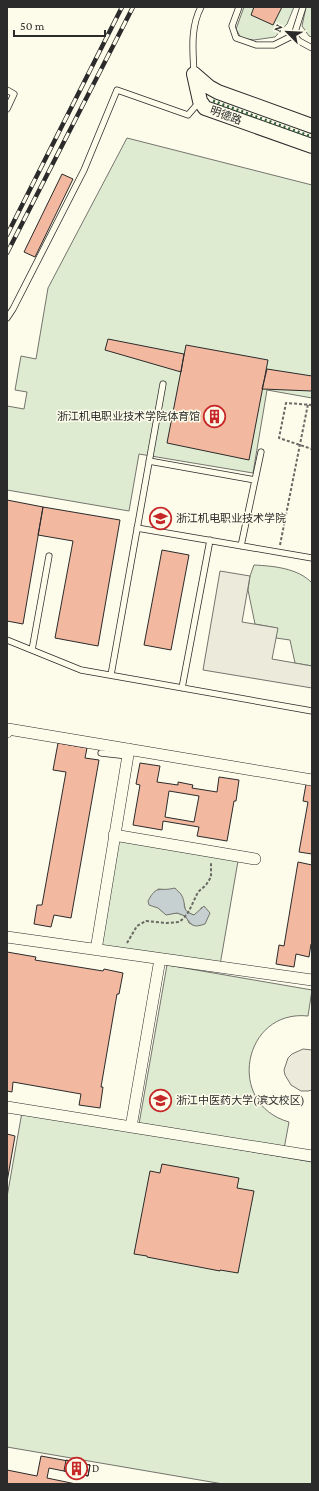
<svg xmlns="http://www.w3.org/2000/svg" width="319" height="1491" viewBox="0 0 319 1491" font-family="'Crimson Pro','Noto Sans SC',serif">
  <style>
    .green { fill: #deebd1; stroke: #74746e; fill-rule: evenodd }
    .parking { fill: #eceadb; stroke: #74746e }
    .water { fill: #c7d0d0; stroke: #74746e }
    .building { fill: #f2b8a0; stroke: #2b2b2b; fill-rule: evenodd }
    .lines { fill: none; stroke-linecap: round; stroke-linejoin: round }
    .service-casing { stroke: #2b2b2b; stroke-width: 7 }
    .minor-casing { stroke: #2b2b2b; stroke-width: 12 }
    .tertiary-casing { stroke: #2b2b2b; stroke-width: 16 }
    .path { stroke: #6a6964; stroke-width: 2; stroke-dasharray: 3 2; stroke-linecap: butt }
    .service { stroke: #fdfbea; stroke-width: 5.5 }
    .minor { stroke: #fdfbea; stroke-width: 11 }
    .tertiary { stroke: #fdfbea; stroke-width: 14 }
    .rail-casing { stroke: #2b2b2b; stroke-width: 4.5 }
    .rail { stroke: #fdfbea; stroke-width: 3; stroke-dasharray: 9; stroke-linecap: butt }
    .hedge { stroke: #34623c; stroke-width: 3; stroke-dasharray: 2 3; stroke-linecap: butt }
    .labels { text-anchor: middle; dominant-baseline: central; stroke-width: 3; stroke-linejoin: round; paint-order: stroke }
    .street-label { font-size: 11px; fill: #2b2b2b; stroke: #fdfbea }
    .poi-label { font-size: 11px; fill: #2b2b2b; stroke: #fdfbea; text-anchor: start }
  </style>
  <rect width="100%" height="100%" fill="#fdfbea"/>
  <path class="green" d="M 244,7 L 294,7 L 287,24 L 275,37 L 254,40 L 241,38 L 236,29 Z
    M 306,7 L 312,7 L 312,37 L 309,36 L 302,26 Z
    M 127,138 L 312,185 L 312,398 L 267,390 L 253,473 L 139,454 L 129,511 L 7,490 L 7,406 L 24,409 L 27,392 L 15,390 L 21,356 L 36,359 L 48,288 Z
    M 254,565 C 273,566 298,568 312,583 L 312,666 L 295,663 L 290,640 L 276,638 L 277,628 L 255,624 L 248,590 L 250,576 Z
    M 118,840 L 238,861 L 220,965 L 100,945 ZM 158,889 L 169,890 L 172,889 C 175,892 181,897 183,901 C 187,910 182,911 194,915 L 198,913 L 202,907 L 193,925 L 189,923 L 186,916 L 177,913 L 166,914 L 158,908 Z
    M 167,965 L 312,990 L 308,1016 C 243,1009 225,1104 289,1122 L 284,1149 L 139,1124 Z
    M 22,1112 L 312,1162 L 312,1484 L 223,1484 L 7,1447 L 7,1197 Z"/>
  <path class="parking" d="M 220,571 L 250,576 L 242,622 L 278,628 L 272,659 L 312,666 L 312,688 L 203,670 Z
    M 303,1049 L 312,1050 L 312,1090 L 308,1091 L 301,1091 L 291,1085 L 285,1075 L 284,1070 L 288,1058 L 292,1054 Z"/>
  <path class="water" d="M 175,888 C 177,891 181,893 182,896 C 187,906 180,910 194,915 L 204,906 L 210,913 L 205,924 C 193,928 192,926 185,916 L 177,913 L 166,915 L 158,908 L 149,905 L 148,901 C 157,884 159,892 175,888 Z"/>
  <path class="building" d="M 254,7 L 282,7 L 273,25 L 251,15 Z
    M 62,174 L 73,179 L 35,257 L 24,252 Z
    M 108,339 L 184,354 L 181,372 L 105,350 Z
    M 186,345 L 268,360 L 249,460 L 167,443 Z
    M 267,369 L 312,376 L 312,391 L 262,389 Z
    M 7,500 L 43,507 L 23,624 L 7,621 Z
    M 43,507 L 120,520 L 98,646 L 55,638 L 73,541 L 38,535 Z
    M 162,550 L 189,555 L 171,650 L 144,645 Z
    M 58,743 L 87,748 L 85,758 L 99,760 L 71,918 L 54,915 L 51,927 L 34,924 L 37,905 L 42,905 L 66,772 L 53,770 Z
    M 140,763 L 160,766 L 157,782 L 178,785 L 178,782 L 193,785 L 192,788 L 217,792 L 219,777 L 239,780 L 236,801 L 234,801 L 227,841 L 197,836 L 199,827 L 163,821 L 162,830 L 133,825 L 140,785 L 136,784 ZM 169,791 L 199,796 L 194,822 L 165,817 Z
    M 306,784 L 312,785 L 312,854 L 299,852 L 308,802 L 303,801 Z
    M 298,862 L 312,865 L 312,945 L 311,944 L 309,957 L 296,954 L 294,967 L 276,964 L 279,945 L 284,946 Z
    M 7,952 L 36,957 L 35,960 L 103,971 L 104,969 L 123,973 L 119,994 L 117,994 L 101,1087 L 103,1087 L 100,1108 L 79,1105 L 81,1094 L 13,1082 L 12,1092 L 7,1091 Z
    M 7,1134 L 15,1136 L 7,1182 Z
    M 162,1164 L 239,1178 L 237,1188 L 254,1191 L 238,1273 L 220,1270 L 220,1271 L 147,1257 L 147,1256 L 134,1254 L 150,1171 L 160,1173 Z
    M 41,1456 L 90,1465 L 88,1476 L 49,1468 L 47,1478 L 76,1484 L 7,1484 L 7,1470 L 37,1476 Z
    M 66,1460 L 90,1465 L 88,1476 L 64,1471 Z"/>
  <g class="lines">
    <defs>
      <path id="service" d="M 239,7 L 232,26 L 236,38 L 256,45 L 274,45 L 294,35 L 303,7
        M 294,35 L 299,41 L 312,48
        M 194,74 C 193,51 190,28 201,7
        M 7,90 L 14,94 L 7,109
        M 7,318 L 13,309 L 84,170 L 117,90 L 188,115 L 200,101
        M 149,461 L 255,480
        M 137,528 L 312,558
        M 241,546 L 261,452
        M 7,640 L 81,670 L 312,711
        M 32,650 L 49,556
        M 111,675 L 163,384
        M 182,688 L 210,540
        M 101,753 L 128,756"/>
      <path id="minor" d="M 7,732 L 8,729 L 312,780
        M 114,835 L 255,859
        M 7,937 L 312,980
        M 96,950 L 129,749
        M 7,1107 L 312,1156
        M 131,1127 L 160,959"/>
      <path id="tertiary" d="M 194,74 L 200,101 L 205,108 L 312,146
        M 194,74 L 209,87 L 218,92 L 312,126"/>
    </defs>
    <use href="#service" class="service-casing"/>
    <use href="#minor" class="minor-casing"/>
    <use href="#tertiary" class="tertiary-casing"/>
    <path class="path" d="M 312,405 L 286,403 L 279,438 L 312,449
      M 280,545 L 308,404
      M 127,943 L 137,926 L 146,921 L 167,923 L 179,922 L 184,918 L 189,911 L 198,892 L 206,885 L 211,877 L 211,862"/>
    <use href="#service" class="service"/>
    <use href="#minor" class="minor"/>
    <use href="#tertiary" class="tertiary"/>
    <defs>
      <path id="rail" d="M 7,235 L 122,7
        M 7,253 L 133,7"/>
    </defs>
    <use href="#rail" class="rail-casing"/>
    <use href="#rail" class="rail"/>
    <path class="hedge" d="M 213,101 L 312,137"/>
  </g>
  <defs>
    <symbol id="building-ring" viewBox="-11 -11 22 22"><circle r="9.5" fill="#fdfbea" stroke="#c62828" stroke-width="1.5"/><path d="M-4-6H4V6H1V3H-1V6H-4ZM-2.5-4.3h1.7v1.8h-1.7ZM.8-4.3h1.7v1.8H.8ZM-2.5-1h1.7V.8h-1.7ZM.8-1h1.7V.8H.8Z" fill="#c62828"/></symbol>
    <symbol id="university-ring" viewBox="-11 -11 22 22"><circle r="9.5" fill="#fdfbea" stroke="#c62828" stroke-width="1.5"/><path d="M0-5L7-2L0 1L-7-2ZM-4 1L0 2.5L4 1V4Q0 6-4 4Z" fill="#c62828"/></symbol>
  </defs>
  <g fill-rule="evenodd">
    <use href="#building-ring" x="202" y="404" width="25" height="25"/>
    <use href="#university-ring" x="148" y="506" width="25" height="25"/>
    <use href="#university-ring" x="148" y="1088" width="25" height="25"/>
    <use href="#building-ring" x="64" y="1456" width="25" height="25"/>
  </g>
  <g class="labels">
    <g class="street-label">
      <text transform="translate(226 115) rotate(20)">明德路</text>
    </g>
    <g class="poi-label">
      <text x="200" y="416" text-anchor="end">浙江机电职业技术学院体育馆</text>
      <text x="176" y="518">浙江机电职业技术学院</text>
      <text x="176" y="1100">浙江中医药大学(滨文校区)</text>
      <text x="92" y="1468">D</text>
    </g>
  </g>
  <rect width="319" height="1491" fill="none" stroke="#2b2b2b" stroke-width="16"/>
  <g transform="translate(287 32) rotate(294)" stroke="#fdfbea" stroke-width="3" paint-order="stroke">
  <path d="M0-3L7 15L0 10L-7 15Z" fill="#2b2b2b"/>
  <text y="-6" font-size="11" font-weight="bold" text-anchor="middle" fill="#2b2b2b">N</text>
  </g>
  <path d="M14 30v6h91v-6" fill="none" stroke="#2b2b2b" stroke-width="2"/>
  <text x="20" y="30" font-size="12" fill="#2b2b2b" stroke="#fdfbea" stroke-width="3" paint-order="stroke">50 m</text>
</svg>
